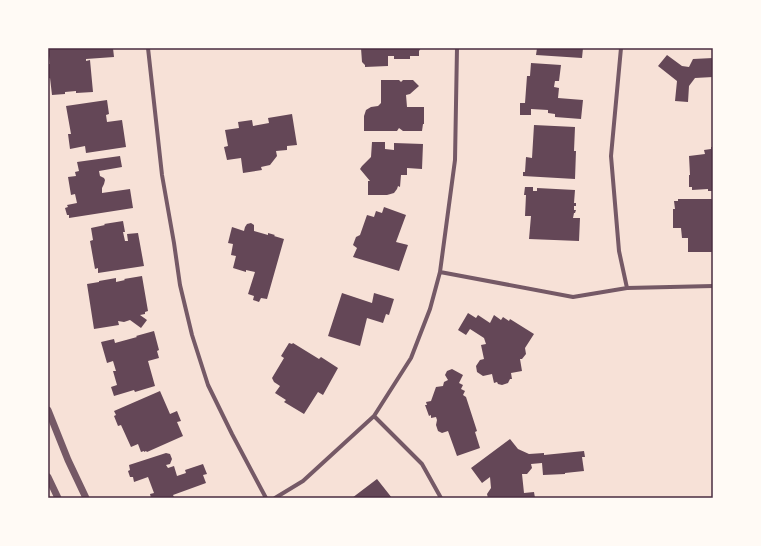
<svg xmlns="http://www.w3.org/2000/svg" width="761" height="546" viewBox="0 0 761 546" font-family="Manrope,sans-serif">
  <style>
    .building { fill: #644757 }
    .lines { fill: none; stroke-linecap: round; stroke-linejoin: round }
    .minor { stroke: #755966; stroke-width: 4 }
    .tertiary { stroke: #755966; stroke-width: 7 }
    .neatline { fill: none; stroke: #4a2c40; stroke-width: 1.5 }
  </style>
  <rect width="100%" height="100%" fill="#f7e1d7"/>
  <path class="building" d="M 48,48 L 113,48 L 114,57 L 86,59 L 86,61 L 90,60 L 93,92 L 76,93 L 76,91 L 65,92 L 65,94 L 52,95 L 50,78 L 48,79 L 48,64 L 50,64 Z
    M 361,48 L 421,48 L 419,51 L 419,56 L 410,56 L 410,59 L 394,59 L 394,56 L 388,56 L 388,66 L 365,67 L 365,65 L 362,62 Z
    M 537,48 L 583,48 L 582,58 L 536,55 Z
    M 667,55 L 682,66 L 689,67 L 693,59 L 713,58 L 713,77 L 695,78 L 689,86 L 688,102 L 675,101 L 677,81 L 658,66 Z
    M 531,63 L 561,65 L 559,81 L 555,81 L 554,87 L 559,88 L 558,98 L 583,100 L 581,119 L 555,117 L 555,114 L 548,113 L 548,110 L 531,109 L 531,115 L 520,115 L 520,103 L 525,103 L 527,76 L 530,76 Z
    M 381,80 L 399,80 L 401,82 L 403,80 L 413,80 L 419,86 L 410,94 L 406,95 L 407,107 L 424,107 L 424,124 L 423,124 L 422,131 L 403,131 L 399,128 L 397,131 L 364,131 L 364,116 L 366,110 L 371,107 L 378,106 L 381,103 Z
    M 107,100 L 109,114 L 106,115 L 107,122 L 122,120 L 126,147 L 86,153 L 85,146 L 70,149 L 68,134 L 71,134 L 66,106 Z
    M 292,114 L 297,145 L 287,146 L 287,150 L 276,151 L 277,156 L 270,165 L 261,167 L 262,170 L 243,173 L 241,158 L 227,160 L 224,147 L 228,146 L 225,130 L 239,128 L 238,122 L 252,120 L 253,126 L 269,123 L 268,118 Z
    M 534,125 L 575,127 L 574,151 L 576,151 L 575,179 L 523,176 L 523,172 L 525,172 L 526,157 L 532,158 Z
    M 372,142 L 385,142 L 385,149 L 394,150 L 394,143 L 423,144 L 422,169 L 407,168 L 407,175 L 401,175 L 400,187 L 398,186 L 397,189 L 394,193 L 387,195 L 368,195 L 368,181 L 370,181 L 360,169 L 362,166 L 371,157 Z
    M 711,147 L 713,147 L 713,191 L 708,191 L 708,189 L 692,190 L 692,187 L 689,187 L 689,175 L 690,175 L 689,156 L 705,154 L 704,150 L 711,149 Z
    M 120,156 L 122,167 L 99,171 L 100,176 L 104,178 L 105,180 L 104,184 L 102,188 L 102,193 L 130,189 L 133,208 L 69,218 L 69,215 L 67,215 L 65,208 L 68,207 L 67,205 L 77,203 L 75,194 L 71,195 L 68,177 L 76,176 L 75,172 L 79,171 L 77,162 Z
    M 525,187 L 533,187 L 533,191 L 537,191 L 537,188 L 575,190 L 574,203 L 576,203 L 576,206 L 574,206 L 574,210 L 576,210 L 575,213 L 574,213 L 573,218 L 580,218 L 579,241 L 529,239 L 531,216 L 525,216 L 526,195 L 524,195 Z
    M 678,199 L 713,199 L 713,241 L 712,241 L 712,252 L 688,252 L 688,238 L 682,238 L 681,228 L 673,228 L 673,209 L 675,209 L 674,201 L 678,201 Z
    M 384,207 L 406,215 L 396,242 L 408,245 L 399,271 L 353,257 L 357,248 L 353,245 L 356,237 L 360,235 L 367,215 L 374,217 L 376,211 L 382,213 Z
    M 123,221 L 125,232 L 123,232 L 125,241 L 128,241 L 127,234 L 138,233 L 144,266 L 98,273 L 98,268 L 95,269 L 90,241 L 93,240 L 91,228 L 105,225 L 104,224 Z
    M 251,223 L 254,225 L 254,231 L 268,235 L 268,233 L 275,235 L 274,236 L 284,239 L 267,299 L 261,298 L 259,302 L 253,300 L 254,296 L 248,294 L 255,272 L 246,270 L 246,272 L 233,268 L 236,256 L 231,255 L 233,244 L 228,243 L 232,227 L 244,231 L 245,227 L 247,224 Z
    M 142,276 L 148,311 L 145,312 L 145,314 L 140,315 L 147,320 L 141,328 L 130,320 L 124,322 L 118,321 L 119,325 L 94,329 L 87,284 L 99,282 L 99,281 L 116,278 L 116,282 L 125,280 L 124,279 Z
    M 342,293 L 372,303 L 374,293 L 394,299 L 389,315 L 386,314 L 383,323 L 367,318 L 360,346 L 328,336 Z
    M 468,313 L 476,318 L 478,315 L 490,323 L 494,315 L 501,320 L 503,317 L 509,321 L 510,319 L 534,334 L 525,348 L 526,354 L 522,359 L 520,359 L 522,371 L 511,373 L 512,379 L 510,379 L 508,383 L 502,385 L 498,384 L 497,382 L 494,383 L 492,374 L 483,376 L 477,372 L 476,366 L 480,360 L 484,359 L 481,345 L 486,344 L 484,338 L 470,329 L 466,335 L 458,330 Z
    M 154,331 L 159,350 L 157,351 L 159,358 L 148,361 L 155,386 L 135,392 L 134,390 L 114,396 L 111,387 L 117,385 L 113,371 L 116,371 L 113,361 L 107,363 L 101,342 L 114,339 L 115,343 L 137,337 L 136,336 Z
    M 289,343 L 292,344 L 293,343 L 319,359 L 321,357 L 338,368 L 323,395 L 318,392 L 304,414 L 284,402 L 286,400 L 275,393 L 280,386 L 274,382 L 272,378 L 284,358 L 281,356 Z
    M 452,369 L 463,375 L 459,383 L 463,385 L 461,389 L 465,391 L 463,395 L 466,397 L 477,431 L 475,432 L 480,448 L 457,456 L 448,431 L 442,433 L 438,431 L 436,425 L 437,420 L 436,417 L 431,418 L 431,415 L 429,416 L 425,405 L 427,405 L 426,402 L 431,401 L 436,387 L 443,386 L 444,382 L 448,380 L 445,375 L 447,371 Z
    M 160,391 L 170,414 L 177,411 L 181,421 L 177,422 L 183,436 L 147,452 L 146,451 L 144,452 L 144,451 L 141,452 L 138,444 L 131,447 L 121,425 L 118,426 L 114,416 L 116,415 L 114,411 Z
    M 510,439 L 518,449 L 529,454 L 544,453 L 544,455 L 584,451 L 585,457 L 582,457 L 584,471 L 565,473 L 565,474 L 543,475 L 542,463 L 531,464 L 532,468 L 527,474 L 522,474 L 524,493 L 534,492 L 535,498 L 488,498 L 487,494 L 491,488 L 490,477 L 482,483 L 471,468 Z
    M 166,453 L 170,454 L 172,459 L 170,464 L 166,465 L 168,468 L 174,466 L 177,476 L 186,473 L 185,470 L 203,464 L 207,474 L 203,475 L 206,483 L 173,495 L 174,497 L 171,498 L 151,498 L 150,494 L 154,493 L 148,477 L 134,482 L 133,477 L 130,477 L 128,471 L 130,470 L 129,465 Z
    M 377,479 L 392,498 L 352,498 Z"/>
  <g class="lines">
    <path class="minor" d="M 148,48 L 162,175 L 174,243 L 180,285 L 192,335 L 208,385 L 232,434 L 266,498
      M 621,48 L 611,156 L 619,251 L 627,288
      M 440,272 L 573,297 L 627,288 L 713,286
      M 374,416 L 422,464 L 441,498
      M 275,498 L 303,481 L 374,416 L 411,358 L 430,309 L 440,272 L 455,160 L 457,48"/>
    <path class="tertiary" d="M 48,410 L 68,460 L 86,498
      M 48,477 L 58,498"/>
  </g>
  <rect width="761" height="546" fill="none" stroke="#fffaf5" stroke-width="98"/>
  <rect x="49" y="49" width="663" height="448" class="neatline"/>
</svg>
